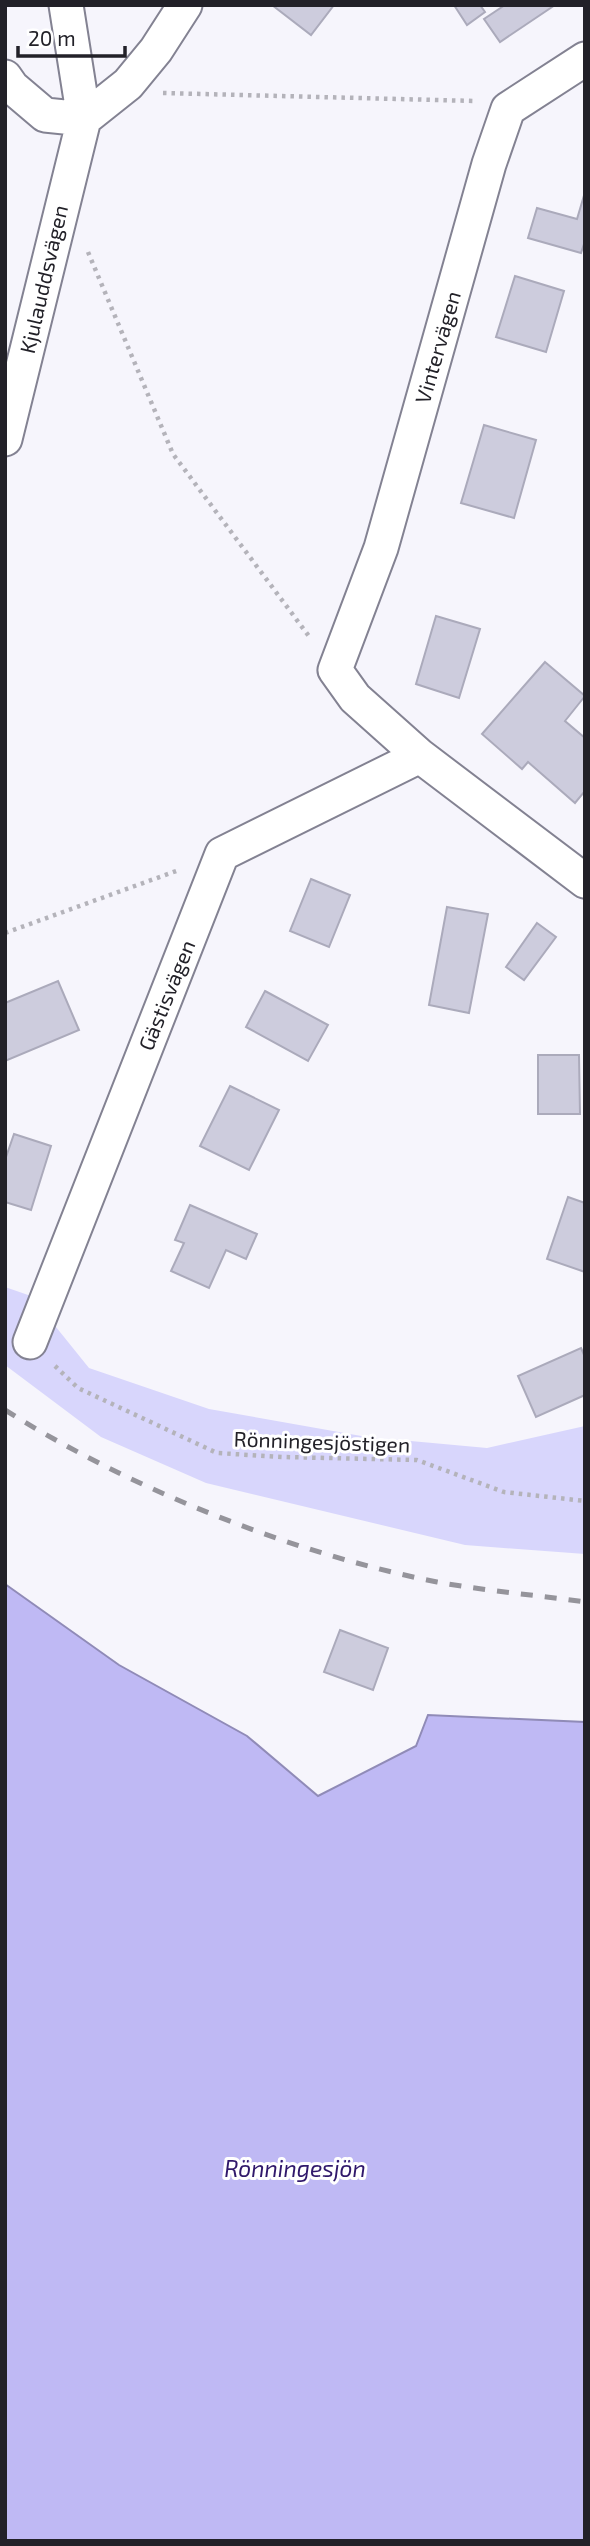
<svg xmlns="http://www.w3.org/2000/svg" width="590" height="2546" viewBox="0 0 590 2546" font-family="'Exo 2',sans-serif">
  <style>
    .green { fill: #d8d6fc }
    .water { fill: #bfb9f4; stroke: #908bb7; stroke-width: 2 }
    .building { fill: #cdccdd; stroke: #abaabb; stroke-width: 2 }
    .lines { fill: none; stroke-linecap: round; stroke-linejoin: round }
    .minor-casing { stroke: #838292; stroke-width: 37 }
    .path { stroke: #b4b3ba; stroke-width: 4.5; stroke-dasharray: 3.5 5; stroke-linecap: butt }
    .minor { stroke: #fff; stroke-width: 33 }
    .rail { stroke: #95949b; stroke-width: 5; stroke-dasharray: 12 12; stroke-linecap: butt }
    .labels { text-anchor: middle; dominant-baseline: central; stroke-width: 6; stroke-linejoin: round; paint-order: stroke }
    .street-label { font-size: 21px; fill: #222128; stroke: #fff }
    .water-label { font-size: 23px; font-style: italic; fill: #30186b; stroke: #fff }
  </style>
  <rect width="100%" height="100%" fill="#f6f5fc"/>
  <path class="green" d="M 5,1287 L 31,1296 L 89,1368 L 209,1409 L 367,1437 L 487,1448 L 585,1426 L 585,1554 L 465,1545 L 206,1483 L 101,1437 L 5,1365 Z"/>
  <path class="water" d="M 5,1584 L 119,1665 L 247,1736 L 318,1796 L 416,1746 L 428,1715 L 585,1722 L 585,2541 L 5,2541 Z"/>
  <path class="building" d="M 272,5 L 334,5 L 311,35 Z
    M 454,5 L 480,5 L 485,12 L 467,25 Z
    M 505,5 L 555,5 L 500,42 L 484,19 Z
    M 585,192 L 585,241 L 581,253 L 528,238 L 537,208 L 577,219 Z
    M 515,276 L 564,291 L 546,352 L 496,337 Z
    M 484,425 L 536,440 L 514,518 L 461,503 Z
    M 436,616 L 480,629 L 459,698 L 416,684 Z
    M 545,662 L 585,696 L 565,721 L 585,738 L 585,791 L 575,803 L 528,762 L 522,769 L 482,734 Z
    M 311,879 L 350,895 L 329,947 L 290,931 Z
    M 447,907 L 488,914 L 469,1013 L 429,1005 Z
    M 537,923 L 556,937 L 524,980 L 506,967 Z
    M 58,981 L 79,1030 L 5,1061 L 5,1003 Z
    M 265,991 L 328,1025 L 308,1061 L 246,1027 Z
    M 538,1055 L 579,1055 L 580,1114 L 538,1114 Z
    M 230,1086 L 279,1110 L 249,1170 L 200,1146 Z
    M 14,1134 L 51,1146 L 31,1210 L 5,1202 L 5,1160 Z
    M 568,1197 L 585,1203 L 585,1272 L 547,1259 Z
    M 190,1205 L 257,1234 L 246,1259 L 226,1250 L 209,1288 L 171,1271 L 184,1243 L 175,1240 Z
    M 581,1348 L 585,1357 L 585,1395 L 536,1417 L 518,1376 Z
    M 340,1630 L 388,1648 L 373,1690 L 324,1672 Z"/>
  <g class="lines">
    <defs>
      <path id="minor" d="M 585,59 L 508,109 L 489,164 L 381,548 L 335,670 L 355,698 L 420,756 L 585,881
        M 5,77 L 12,87 L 45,115 L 84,119
        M 84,119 L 128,84 L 156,50 L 185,5
        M 5,439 L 84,119 L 66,5
        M 30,1342 L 222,854 L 420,756"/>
    </defs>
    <use href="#minor" class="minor-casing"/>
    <path class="path" d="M 163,93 L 476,101
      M 88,252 L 173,454 L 311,639
      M 5,933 L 179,870
      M 55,1366 L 78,1388 L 217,1453 L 282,1457 L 417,1460 L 504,1492 L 585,1501"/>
    <use href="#minor" class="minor"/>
    <path class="rail" d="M 5,1410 C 131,1489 291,1553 437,1582 C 486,1591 536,1595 585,1602"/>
  </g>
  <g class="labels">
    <g class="street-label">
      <text transform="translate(43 279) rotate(-77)">Kjulauddsvägen</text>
      <text transform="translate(437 347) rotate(-74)">Vintervägen</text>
      <text transform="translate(166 995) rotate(-68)">Gästisvägen</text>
      <text transform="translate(322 1441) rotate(2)">Rönningesjöstigen</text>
    </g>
    <g class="water-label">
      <text x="295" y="2168">Rönningesjön</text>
    </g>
  </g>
  <rect width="590" height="2546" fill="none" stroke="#222128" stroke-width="14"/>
  <path d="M18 46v10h107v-10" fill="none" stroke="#222128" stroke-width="3.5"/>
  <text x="28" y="46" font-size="21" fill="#222128" stroke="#ffffff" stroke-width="5" paint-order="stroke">20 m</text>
</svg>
